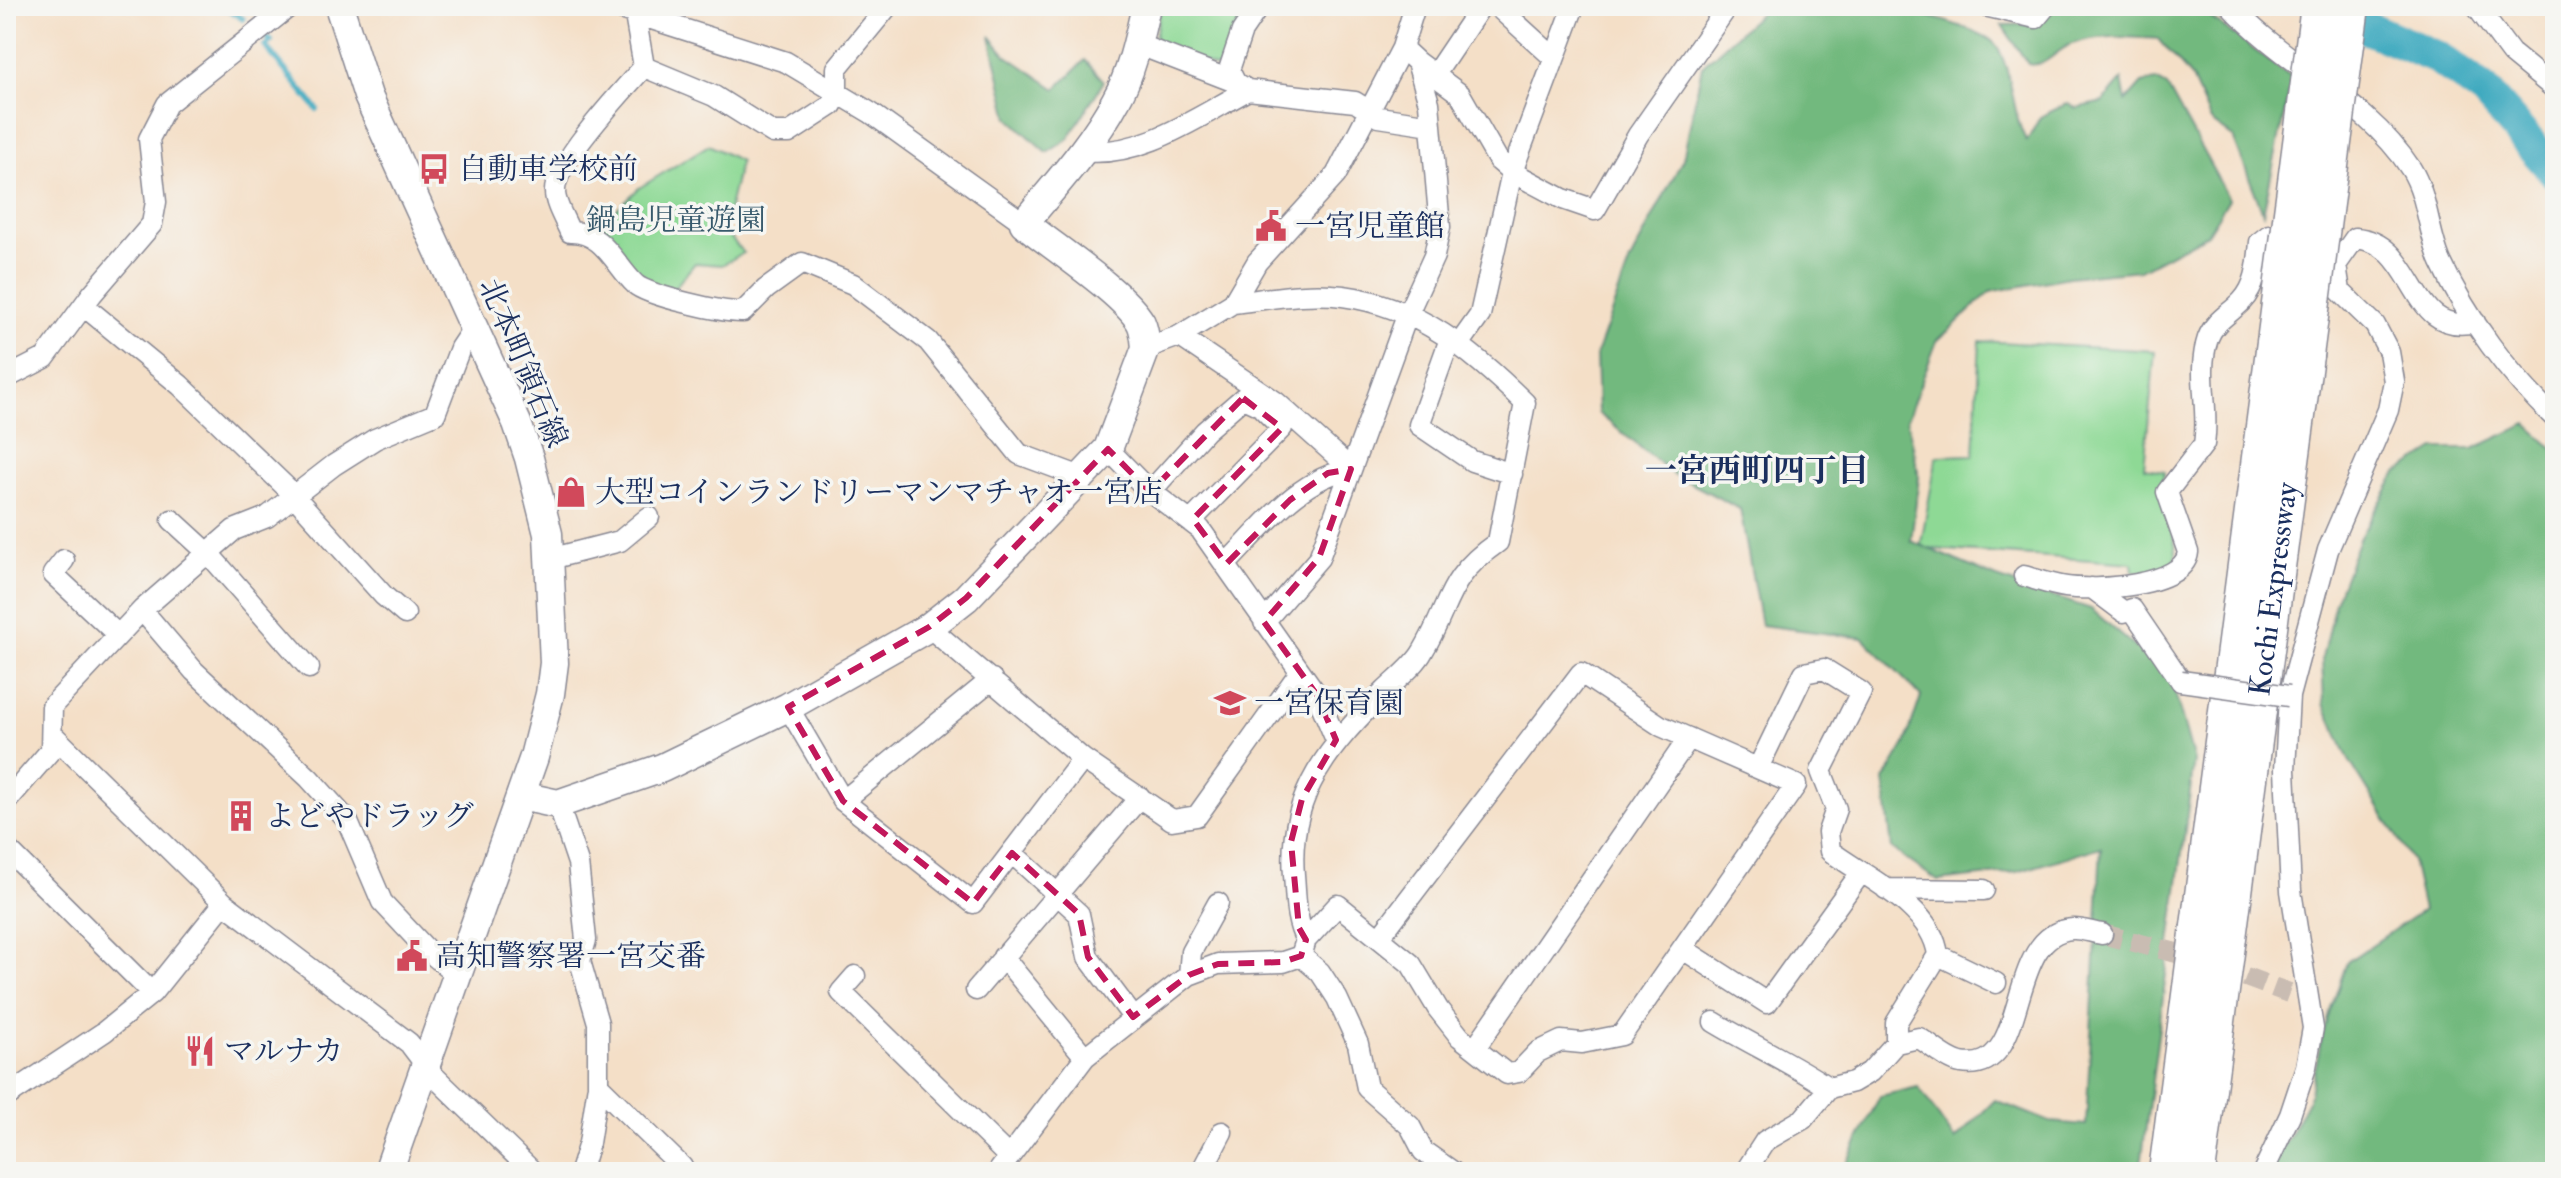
<svg xmlns="http://www.w3.org/2000/svg" width="2561" height="1178" viewBox="0 0 2561 1178" font-family="'IM FELL Double Pica','Noto Serif JP',serif">
  <style>
    .green { fill: #8ed995; stroke: #54847a; stroke-width: 2 }
    .forest { fill: #72b97e; stroke: #46746e; stroke-width: 2 }
    .lines { fill: none; stroke-linecap: round; stroke-linejoin: round }
    .stream { stroke: #40aac0; stroke-width: 6 }
    .river { stroke: #40aac0; stroke-width: 34 }
    .street-tunnel { stroke: #c9bcb2; stroke-width: 20; stroke-dasharray: 20 10; stroke-linecap: butt }
    .street-casing { stroke: #888792; stroke-width: 23 }
    .secondary-casing { stroke: #888792; stroke-width: 31 }
    .highway-casing { stroke: #888792; stroke-width: 41 }
    .street { stroke: #fff; stroke-width: 20 }
    .secondary { stroke: #fff; stroke-width: 28 }
    .highway { stroke: #fff; stroke-width: 38 }
    .street-bridge-casing { stroke: #888792; stroke-width: 23; stroke-linecap: butt }
    .highway-bridge-casing { stroke: #888792; stroke-width: 41; stroke-linecap: butt }
    .street-bridge { stroke: #fff; stroke-width: 20 }
    .highway-bridge { stroke: #fff; stroke-width: 38 }
    .marked { fill: none; stroke: #c2185b; stroke-width: 6; stroke-dasharray: 16 10; stroke-linejoin: round }
    .labels { text-anchor: middle; dominant-baseline: central; stroke-width: 7; stroke-linejoin: round; paint-order: stroke }
    .poi-label { font-size: 30px; fill: #1b2f5e; stroke: #f6f6f2; text-anchor: start }
    .park-label { font-size: 30px; fill: #385a6c; stroke: #f6f6f2 }
    .street-label { font-size: 30px; fill: #1b2f5e; stroke: #f6f6f2 }
    .neighbourhood-label { font-size: 32px; font-weight: bold; fill: #1b2f5e; stroke: #f6f6f2 }
  </style>
  <rect width="100%" height="100%" fill="#f6f6f2"/>
  <filter id="ink" filterUnits="userSpaceOnUse"><feTurbulence type="fractalNoise" baseFrequency=".0125" numOctaves="2"/><feDisplacementMap in="SourceGraphic" scale="16" xChannelSelector="R" yChannelSelector="G"/><feConvolveMatrix kernelMatrix="1 2 1 2 8 2 1 2 1" color-interpolation-filters="sRGB"/></filter>
  <filter id="wash" filterUnits="userSpaceOnUse"><feTurbulence type="fractalNoise" baseFrequency=".006" numOctaves="4" result="noise"/><feDisplacementMap in="SourceGraphic" scale="32" xChannelSelector="R" yChannelSelector="G"/><feGaussianBlur stdDeviation="1.8" result="paint"/><feColorMatrix in="noise" values="0 0 0 0 0 0 0 0 0 0 0 0 0 0 0 0 0 1.4 0 .05"/><feComposite in="paint" operator="in"/></filter>
  <g filter="url(#wash)">
    <rect width="100%" height="100%" fill="#f4dfc7"/>
    <path class="green" d="M 1161,6 L 1252,6 L 1226,63 L 1216,68 L 1160,44 L 1155,37 Z
      M 709,145 L 740,161 L 724,229 L 743,253 L 722,265 L 695,263 L 666,298 L 636,273 L 602,223 L 639,188 Z
      M 1980,341 L 2155,351 L 2144,468 L 2165,471 C 2151,510 2182,529 2175,565 L 2165,572 L 2133,572 L 2132,563 L 1920,548 L 1937,456 L 1974,455 Z"/>
    <path class="forest" d="M 1768,6 C 1800,6 1863,0 1891,6 C 1910,11 1985,30 1994,43 C 2014,68 2012,120 2027,141 L 2040,117 L 2068,103 L 2076,108 L 2103,102 L 2122,80 L 2126,101 L 2142,83 L 2156,80 L 2167,86 L 2229,199 L 2207,234 L 2140,270 L 2069,277 L 1990,292 L 1937,341 L 1907,419 L 1919,477 L 1911,541 L 1997,578 L 2091,609 L 2171,678 L 2194,761 L 2140,1172 L 1842,1172 L 1880,1096 L 1918,1087 L 1955,1140 L 1995,1100 L 2050,1122 L 2086,1125 L 2101,847 L 2017,872 L 1938,881 L 1892,849 L 1884,780 L 1905,744 L 1921,696 L 1863,638 L 1761,625 L 1740,509 L 1673,474 L 1598,413 L 1596,355 L 1630,261 L 1683,159 L 1702,66 Z
      M 2055,6 L 2205,6 L 2211,18 L 2292,78 L 2263,213 L 2233,137 L 2211,121 L 2192,78 L 2159,39 C 2130,37 2100,34 2072,44 C 2055,50 2047,68 2028,64 L 2002,25 L 2039,24 Z
      M 990,36 L 1006,55 L 1056,89 L 1085,60 L 1104,81 L 1068,139 L 1047,153 L 1009,118 Z
      M 2527,424 L 2555,450 L 2555,1172 L 2274,1172 L 2274,1164 L 2308,1101 L 2324,1029 L 2347,962 L 2423,910 L 2412,861 L 2349,760 L 2324,704 L 2322,658 L 2335,602 L 2359,539 L 2397,473 L 2435,449 L 2473,449 Z"/>
    <g class="lines">
      <path class="stream" d="M 225,6 L 243,19
        M 266,37 L 271,41 L 265,46 L 317,109"/>
      <path class="river" d="M 2325,10 L 2438,58 L 2483,90 L 2555,172"/>
    </g>
  </g>
  <g filter="url(#ink)">
    <g class="lines">
      <path class="street-tunnel" d="M 2102,934 L 2192,957 L 2289,993"/>
      <defs>
        <path id="street" d="M 611,6 L 786,62 L 871,113 L 1024,223
          M 1259,6 L 1242,31 L 1229,70 L 1235,82 L 1248,90 L 1355,102 L 1379,117 L 1431,125
          M 1497,6 L 1554,58
          M 1574,6 L 1512,172 L 1563,199 L 1595,210 L 1638,135 L 1728,6
          M 1985,6 L 2036,18 L 2046,6
          M 2231,6 C 2283,63 2368,102 2411,169 C 2428,196 2428,233 2441,262 C 2467,319 2509,375 2555,418
          M 2476,6 L 2511,53 L 2555,89
          M 635,15 L 644,67 C 625,88 553,165 555,192 C 555,204 565,220 570,232 C 603,231 615,265 635,284 C 647,296 726,313 743,312 L 766,289 L 802,263 L 853,284 L 928,341 L 1019,454 L 1081,477
          M 1137,44 L 1235,82
          M 1417,62 L 1460,94 L 1498,160 L 1512,172 L 1480,315 L 1458,346
          M 644,67 L 714,96 L 773,133 L 789,133 L 832,105 L 837,92 L 837,68 L 888,6
          M 1436,73 L 1481,6
          M 1082,151 C 1142,158 1197,117 1248,90
          M 1233,303 C 1268,299 1308,291 1343,296 C 1419,306 1472,351 1525,403 L 1498,542 C 1445,579 1452,602 1423,651 C 1415,666 1397,679 1385,691 C 1331,745 1287,793 1294,875 C 1296,897 1295,921 1306,940
          M 84,306 L 180,385 L 286,487 L 384,596 L 405,614
          M 1179,336 L 1276,402 L 1351,469
          M 1450,339 L 1419,425 L 1472,461 L 1512,474
          M 1146,348 L 1179,336 L 1233,303 L 1257,262 L 1336,175 L 1402,48 L 1415,6
          M 6,378 L 45,358 L 92,294 L 152,224 L 156,202 L 149,139 L 167,104 L 290,6
          M 1108,449 L 1146,488 L 1200,529 L 1317,695 L 1336,740
          M 1151,491 L 1205,431 L 1243,398 L 1260,406 L 1282,428 L 1191,521
          M 172,520 L 208,553 L 309,668
          M 550,559 L 620,541 L 649,517
          M 64,560 L 53,574 L 118,635
          M 1226,564 C 1262,528 1298,478 1351,469
          M 2024,576 C 2038,580 2052,585 2066,587 C 2094,591 2185,587 2188,552 L 2167,492 L 2204,444 C 2210,408 2196,374 2208,338 C 2215,320 2230,314 2242,301 C 2257,285 2258,263 2260,242 L 2269,235 L 2298,236
          M 2092,588 L 2124,612 L 2132,609 L 2181,681
          M 142,610 L 194,671 L 309,778 L 347,820 L 382,902 L 427,950 L 457,975
          M 1264,622 L 1319,558 L 1408,313 L 1434,256 L 1440,227 L 1429,103 L 1417,62 L 1402,48
          M 929,627 L 1083,759 L 1172,820 L 1197,816 L 1300,672
          M 788,707 L 843,801 L 973,903 L 1083,759
          M 52,734 L 224,903 L 409,1043 L 434,1076 L 533,1172
          M 1759,766 L 1804,673 L 1824,669 L 1861,692 L 1821,771 L 1836,809 L 1828,832 L 1830,851 C 1866,878 1932,906 1938,955 L 1896,1023 L 1896,1043
          M 843,801 L 992,679
          M 6,802 L 51,750 L 52,706 L 142,610 L 234,530 L 267,517 L 334,465 L 375,439 L 435,414 L 460,348 L 474,327
          M 558,804 L 578,863 L 586,940 L 580,961 L 598,1023 L 598,1085 L 589,1143 L 580,1172
          M 6,848 L 152,993
          M 1012,853 L 1079,914 L 1088,957 L 1133,1017
          M 1886,889 L 1984,890
          M 1683,949 L 1767,1003 L 1860,874
          M 1938,955 L 1996,983
          M 1301,956 L 1320,972 L 1337,998 L 1358,1044 L 1367,1088 L 1410,1126 L 1423,1151 L 1453,1172
          M 1003,957 L 1085,1057
          M 1189,975 L 1191,952 L 1218,903
          M 855,976 L 841,992 L 1009,1157
          M 976,990 L 1140,797
          M 1714,1022 C 1752,1045 1792,1063 1829,1088
          M 1475,1048 L 1689,738
          M 598,1085 L 682,1167
          M 6,1097 L 104,1032 L 152,993 L 224,903
          M 998,1172 L 1085,1057 L 1189,975 L 1218,964 L 1283,962 L 1301,956 L 1306,940 L 1338,905 L 1411,964 L 1438,1009 L 1460,1037 L 1507,1074 L 1519,1072 L 1538,1052 L 1561,1041 L 1582,1043 L 1622,1035 L 1796,785 L 1661,726 L 1581,673 L 1379,938
          M 1201,1172 L 1222,1132
          M 1745,1172 L 1765,1141 L 1803,1119 L 1829,1088 L 1853,1082 L 1870,1072 L 1896,1043 L 1919,1038 C 1931,1045 1948,1061 1961,1063 C 2033,1076 2003,934 2072,929 C 2081,928 2093,933 2102,934
          M 2263,1172 L 2290,1115 L 2306,1067 L 2313,1028 L 2291,891 L 2285,770 L 2289,696 L 2328,550 L 2388,410 L 2394,381 L 2389,352 L 2375,325 L 2340,291 L 2336,265 L 2355,238 C 2419,242 2407,338 2475,322"/>
        <path id="secondary" d="M 339,6 L 368,96 L 517,423 L 529,458 L 548,534 L 554,663 L 550,694 L 534,757 L 388,1172
          M 521,796 L 558,804 L 662,768 L 788,707 L 929,627 L 966,598 L 1108,449 L 1146,348 C 1145,339 1145,332 1141,323 C 1124,293 1053,247 1024,223 C 1056,184 1092,145 1116,100 C 1132,72 1139,37 1146,6"/>
        <g id="highway">
          <path d="M 2168,1172 L 2275,350"/>
          <path id="s1" d="M 2196,1172 L 2304,355"/>
        </g>
      </defs>
      <use href="#street" class="street-casing"/>
      <use href="#secondary" class="secondary-casing"/>
      <use href="#highway" class="highway-casing"/>
      <use href="#street" class="street"/>
      <use href="#secondary" class="secondary"/>
      <use href="#highway" class="highway"/>
      <defs>
        <path id="street-bridge" d="M 2181,681 L 2289,696"/>
        <path id="highway-bridge" d="M 2275,350 L 2320,6
          M 2304,355 L 2350,6"/>
      </defs>
      <use href="#street-bridge" class="street-bridge-casing"/>
      <use href="#highway-bridge" class="highway-bridge-casing"/>
      <use href="#street-bridge" class="street-bridge"/>
      <use href="#highway-bridge" class="highway-bridge"/>
    </g>
  </g>
  <path class="marked" d="M 1243,398 L 1282,428 L 1193,519 L 1226,564 L 1290,500 L 1328,473 L 1351,469 L 1319,558 L 1264,622 L 1317,695 L 1336,740 L 1302,799 L 1291,842 L 1299,928 L 1306,940 L 1301,956 L 1283,962 L 1218,964 L 1189,975 L 1133,1017 L 1088,957 L 1079,914 L 1012,853 L 973,903 L 843,801 L 788,707 L 929,627 L 966,598 L 1108,449 L 1150,492 Z"/>
  <defs>
    <symbol id="bus-bare" viewBox="-9 -9 18 18"><path d="M-5-6H5V4H4V6H2V4H-2V6H-4V4H-5ZM-3.5-4V0h7V-4ZM-3.5 1.2v1.5H-2V1.2ZM2 1.2v1.5H3.5V1.2Z" fill="#d1495b" stroke="#f6f6f2" stroke-width="2.5" paint-order="stroke"/></symbol>
    <symbol id="civic-bare" viewBox="-9 -9 18 18"><path d="M-.6-6.5H3V-4.5H.6V-3L4-1V1h2V6H-6V1h2V-1L-.6-3ZM-1.2 2.5V6h2.4V2.5Z" fill="#d1495b" stroke="#f6f6f2" stroke-width="2.5" paint-order="stroke"/></symbol>
    <symbol id="shop-bare" viewBox="-9 -9 18 18"><path d="M-5-2.5h2.3a2.7 3.5 0 0 1 5.4 0H5L5.5 6h-11ZM-1.5-2.5h3a1.5 2.3 0 0 0-3 0Z" fill="#d1495b" stroke="#f6f6f2" stroke-width="2.5" paint-order="stroke"/></symbol>
    <symbol id="school-bare" viewBox="-9 -9 18 18"><path d="M0-5L7-2L0 1L-7-2ZM-4 1L0 2.5L4 1V4Q0 6-4 4Z" fill="#d1495b" stroke="#f6f6f2" stroke-width="2.5" paint-order="stroke"/></symbol>
    <symbol id="building-bare" viewBox="-9 -9 18 18"><path d="M-4-6H4V6H1V3H-1V6H-4ZM-2.5-4.3h1.7v1.8h-1.7ZM.8-4.3h1.7v1.8H.8ZM-2.5-1h1.7V.8h-1.7ZM.8-1h1.7V.8H.8Z" fill="#d1495b" stroke="#f6f6f2" stroke-width="2.5" paint-order="stroke"/></symbol>
    <symbol id="restaurant-bare" viewBox="-9 -9 18 18"><path d="M-5-6h1v4h1v-4h1v4h1v-4h1v5L-1.5 .5V6h-2V.5L-5-1ZM5-6V6H3V1.5H1.5Q1.5-4 5-6Z" fill="#d1495b" stroke="#f6f6f2" stroke-width="2.5" paint-order="stroke"/></symbol>
  </defs>
  <g fill-rule="evenodd">
    <use href="#bus-bare" x="412" y="147" width="44" height="44"/>
    <use href="#civic-bare" x="1249" y="204" width="44" height="44"/>
    <use href="#shop-bare" x="549" y="470" width="44" height="44"/>
    <use href="#school-bare" x="1208" y="681" width="44" height="44"/>
    <use href="#building-bare" x="219" y="794" width="44" height="44"/>
    <use href="#civic-bare" x="390" y="934" width="44" height="44"/>
    <use href="#restaurant-bare" x="178" y="1029" width="44" height="44"/>
  </g>
  <g class="labels">
    <g class="poi-label">
      <text x="458" y="169">自動車学校前</text>
      <text x="1295" y="226">一宮児童館</text>
      <text x="595" y="492">大型コインランドリーマンマチャオ一宮店</text>
      <text x="1254" y="703">一宮保育園</text>
      <text x="265" y="816">よどやドラッグ</text>
      <text x="436" y="956">高知警察署一宮交番</text>
      <text x="224" y="1051">マルナカ</text>
    </g>
    <g class="park-label">
      <text x="676" y="220">鍋島児童遊園</text>
    </g>
    <g class="street-label">
      <text transform="translate(523 363) rotate(67)">北本町領石線</text>
      <text stroke="none"><textPath href="#s1" startOffset="588">Kochi Expressway</textPath></text>
    </g>
    <g class="neighbourhood-label">
      <text x="1757" y="471">一宮西町四丁目</text>
    </g>
  </g>
  <rect width="2561" height="1178" fill="none" stroke="#f6f6f2" stroke-width="32"/>
</svg>
